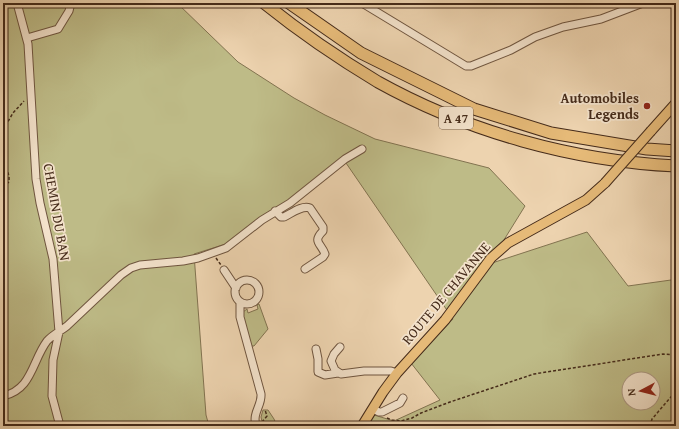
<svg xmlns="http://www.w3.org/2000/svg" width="679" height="429" viewBox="0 0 679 429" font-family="'Gentium Book Plus',serif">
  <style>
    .green { fill: #bebb87; stroke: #827350; fill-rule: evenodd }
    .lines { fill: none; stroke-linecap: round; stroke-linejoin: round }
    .minor-casing { stroke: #6f553f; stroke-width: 9 }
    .major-casing { stroke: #452b1a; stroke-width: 11 }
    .highway-casing { stroke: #452b1a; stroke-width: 13 }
    .path { stroke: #452b1a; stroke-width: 1.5; stroke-dasharray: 3 2; stroke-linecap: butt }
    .minor { stroke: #f3e2cb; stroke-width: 7 }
    .major { stroke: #e6ba78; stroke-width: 9 }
    .highway { stroke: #e6ba78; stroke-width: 11 }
    .major-bridge-casing { stroke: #452b1a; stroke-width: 11; stroke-linecap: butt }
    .major-bridge { stroke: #e6ba78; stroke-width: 9 }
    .poi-dot { fill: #8f2418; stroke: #f3e2cb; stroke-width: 1.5 }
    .labels { text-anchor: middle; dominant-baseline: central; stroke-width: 3.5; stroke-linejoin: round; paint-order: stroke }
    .shield { fill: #f3e2cb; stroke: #79624f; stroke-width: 1 }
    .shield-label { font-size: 13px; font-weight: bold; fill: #452b1a }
    .poi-label { font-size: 14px; font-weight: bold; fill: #452b1a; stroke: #f3e2cb; text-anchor: end }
    .street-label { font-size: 14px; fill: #452b1a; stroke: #f3e2cb }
  </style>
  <rect width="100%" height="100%" fill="#edd3af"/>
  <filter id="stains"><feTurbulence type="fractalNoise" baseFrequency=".005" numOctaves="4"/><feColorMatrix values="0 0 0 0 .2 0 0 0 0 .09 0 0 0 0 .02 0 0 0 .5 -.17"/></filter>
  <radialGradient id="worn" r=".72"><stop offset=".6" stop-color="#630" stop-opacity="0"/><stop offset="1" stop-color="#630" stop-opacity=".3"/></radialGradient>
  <path class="green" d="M 3,3 L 177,3 L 238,62 L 294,98 L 325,115 L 375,139 L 489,168 L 525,206 L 489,264 L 587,232 L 628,286 L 671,280 L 676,283 L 676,426 L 368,426 L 374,415 L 394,421 L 440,400 L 411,363 L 453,319 L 346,163 L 229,243 L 194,254 L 206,415 L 209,426 L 3,426 ZM 629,379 L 653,379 L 653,403 L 629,403 Z
    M 259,304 L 268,329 L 254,346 L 251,346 L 243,316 L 243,312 L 247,309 L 248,313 L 258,309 L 257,305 Z
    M 263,410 L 268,410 L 274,419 L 277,426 L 263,426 L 261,417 Z"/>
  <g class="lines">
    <defs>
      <path id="minor" d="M 17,3 L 28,44 L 36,179 L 40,203 L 53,259 L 59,332 L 53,360 L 52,396 L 60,426
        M 362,3 L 466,66 L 471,66 L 511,50 L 535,37 L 563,27 L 601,19 L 643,3
        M 27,38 L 58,29 L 69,11 L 71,3
        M 275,211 L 281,217 L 284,217 C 292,213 302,205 310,208 L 323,227 L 323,231 C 312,242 321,243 325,254 L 323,257 L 305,269
        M 224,270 L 236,288
        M235 292a12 12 0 1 1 24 0a12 12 0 1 1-24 0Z
        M 240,302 L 240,317 L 261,394 C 262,406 252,412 256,426
        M 340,347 L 334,354 L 331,361 L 335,370 L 341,374 L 364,371 L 391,371 L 397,373
        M 316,349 L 318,359 L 318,372 L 325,375 L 338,373
        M 3,396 C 32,390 32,361 47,341 C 53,334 61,331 67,326 C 85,309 103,292 121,275 L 131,268 L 140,265 L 183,261 L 198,258 L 226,248 L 262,220 L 290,203 L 345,159 L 362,149
        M 373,409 L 379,412 L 382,412 L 400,403 L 403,398"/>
      <path id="major" d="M 651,131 L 676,103
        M 362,426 L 383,392 L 397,373 L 445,320 L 491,258 L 508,243 L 586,200 L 605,183"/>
      <path id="highway" d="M 264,3 C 300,32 338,58 378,82 C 468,132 573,161 676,166
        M 289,3 L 361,53 L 474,109 L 551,133 L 647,149 L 676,151"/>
    </defs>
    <use href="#minor" class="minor-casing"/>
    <use href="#major" class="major-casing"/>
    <use href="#highway" class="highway-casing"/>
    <path class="path" d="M 3,130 L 13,113 L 24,101
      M 3,158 L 9,176 L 9,182 L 3,187
      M 216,258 L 221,265
      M 387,418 L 392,420 L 401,421 L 412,418 L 421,413 L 450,402 L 534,374 L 663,354 L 676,355
      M 262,422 L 267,416 L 265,410
      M 650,426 L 652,419 L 676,391"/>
    <use href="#minor" class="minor"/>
    <use href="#major" class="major"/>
    <use href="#highway" class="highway"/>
    <defs>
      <path id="major-bridge" d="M 605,183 L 651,131"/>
    </defs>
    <use href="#major-bridge" class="major-bridge-casing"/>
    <use href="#major-bridge" class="major-bridge"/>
  </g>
  <circle class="poi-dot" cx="647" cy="106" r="4"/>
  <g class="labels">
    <rect class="shield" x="439" y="107" width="34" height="22" rx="3"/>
    <g class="shield-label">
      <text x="456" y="118">A 47</text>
    </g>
    <g class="poi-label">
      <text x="639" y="98">Automobiles<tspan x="639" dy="16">Legends</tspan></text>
    </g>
    <g class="street-label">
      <text transform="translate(57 212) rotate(80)">CHEMIN DU BAN</text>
      <text transform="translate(446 293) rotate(-50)">ROUTE DE CHAVANNE</text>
    </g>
  </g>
  <rect width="679" height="429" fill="none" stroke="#edd3af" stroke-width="16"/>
  <rect x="4" y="4" width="671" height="421" fill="none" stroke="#452b1a" stroke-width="2"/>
  <rect x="8" y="8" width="663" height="413" fill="none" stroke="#452b1a"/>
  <g transform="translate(641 391) rotate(263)"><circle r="19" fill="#f3e2cb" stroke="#ad9984"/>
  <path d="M0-3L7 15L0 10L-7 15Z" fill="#8f2418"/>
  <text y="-6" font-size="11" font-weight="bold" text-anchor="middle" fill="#452b1a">N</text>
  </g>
  <rect width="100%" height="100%" filter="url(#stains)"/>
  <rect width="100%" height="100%" fill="url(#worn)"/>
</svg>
